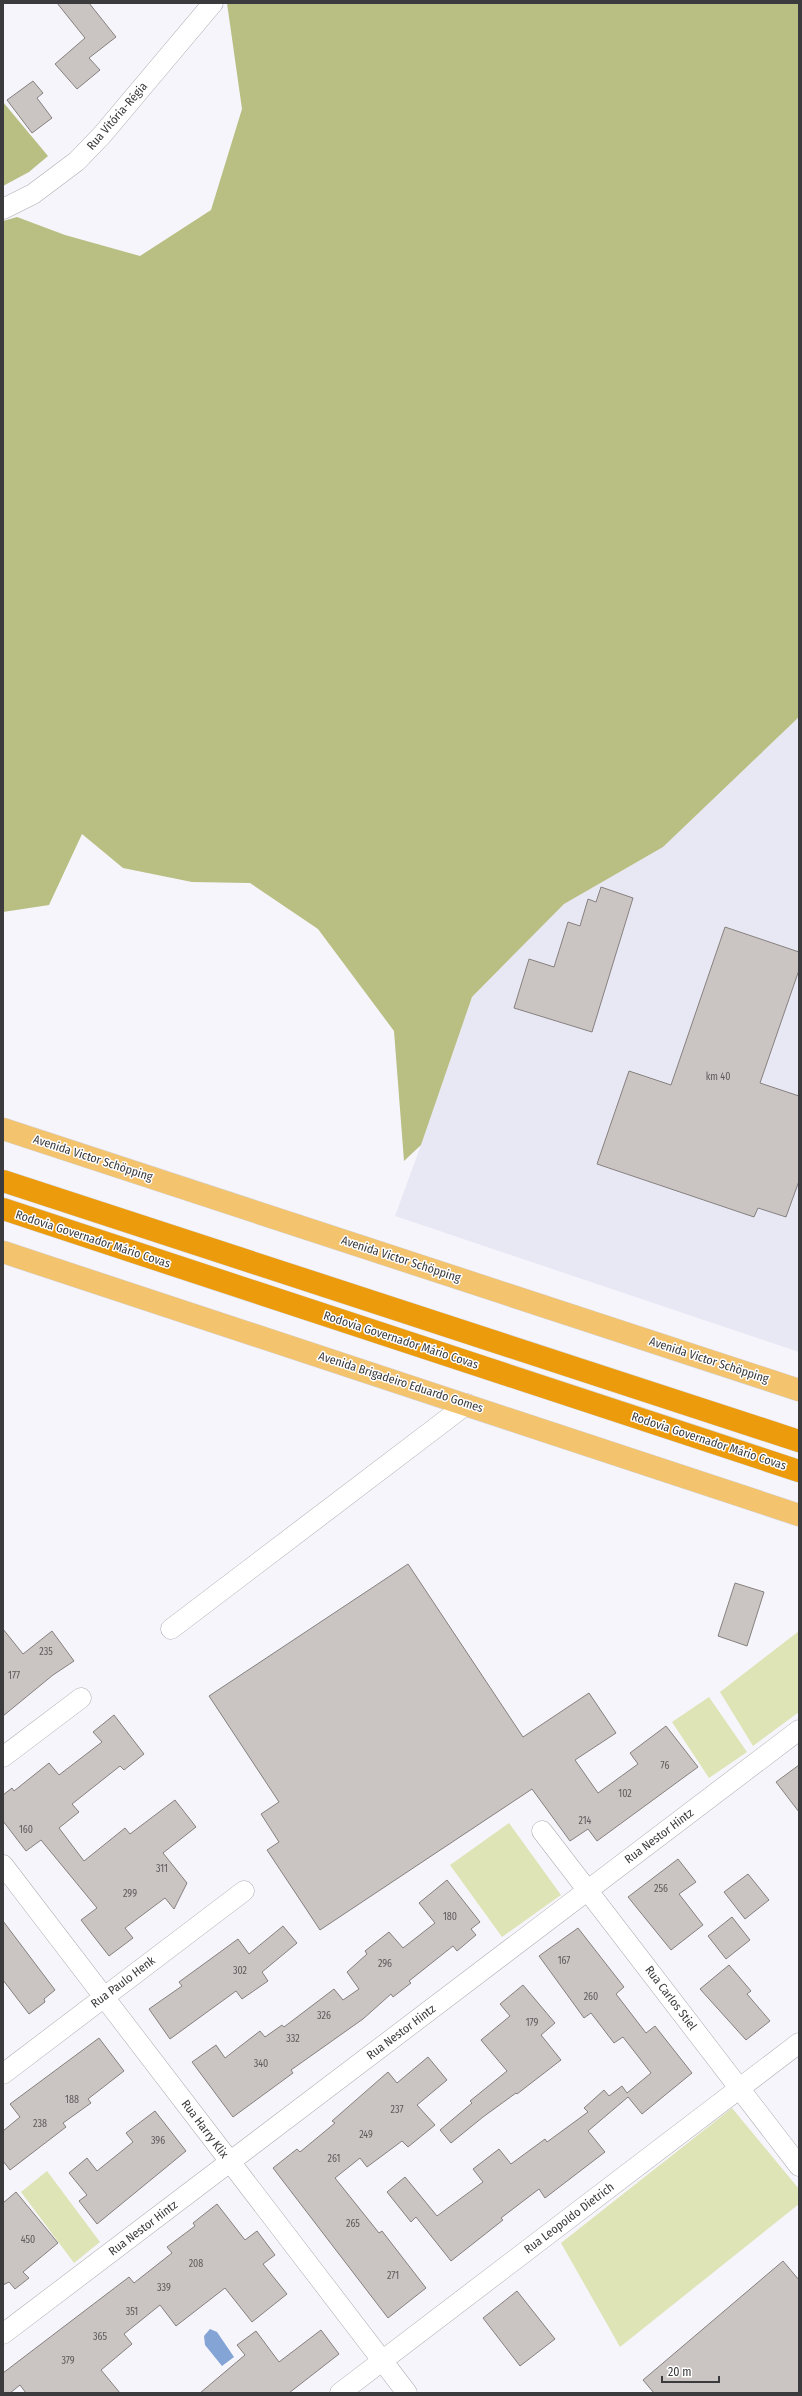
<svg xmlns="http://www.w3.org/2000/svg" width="802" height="2396" viewBox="0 0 802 2396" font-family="'Fira Sans Condensed',sans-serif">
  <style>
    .built { fill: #e8e7f4 }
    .green { fill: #dfe4b6 }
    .forest { fill: #b9be82 }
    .water { fill: #84a4d6 }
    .building { fill: #cac4c2; stroke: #86817f }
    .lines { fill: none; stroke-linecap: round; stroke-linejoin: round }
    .street-casing { stroke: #adadb2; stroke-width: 21 }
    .primary-casing { stroke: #d4d4d4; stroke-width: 23 }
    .highway-casing { stroke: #d4d4d4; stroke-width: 23 }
    .street { stroke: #fff; stroke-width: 20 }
    .primary { stroke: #f4c36e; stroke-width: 22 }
    .highway { stroke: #ec9b0d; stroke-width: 22 }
    .labels { text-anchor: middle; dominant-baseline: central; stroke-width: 3; stroke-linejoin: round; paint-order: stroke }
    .number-label { font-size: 10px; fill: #5f5d5e }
    .street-label { font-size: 12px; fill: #3b3b3d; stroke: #fff }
  </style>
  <rect width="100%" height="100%" fill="#f6f5fb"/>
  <path class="built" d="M 799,717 L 799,1352 L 395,1216 L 421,1145 L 472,997 L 564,904 L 663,847 Z"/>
  <path class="green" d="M 799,1631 L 799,1712 L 753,1746 L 720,1692 Z
    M 709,1697 L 747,1752 L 709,1778 L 672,1722 Z
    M 509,1823 L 561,1895 L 502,1937 L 450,1865 Z
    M 732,2108 L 799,2189 L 799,2204 L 620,2347 L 561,2243 Z
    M 47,2171 L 100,2242 L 74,2263 L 21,2192 Z"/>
  <path class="forest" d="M 227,3 L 799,3 L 799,717 L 663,847 L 564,904 L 472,997 L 421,1145 L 404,1161 L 394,1031 L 318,929 L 250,883 L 192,882 L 123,868 L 82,834 L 49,905 L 3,912 L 3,221 L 17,217 L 65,235 L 140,256 L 211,210 L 242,109 Z
    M 3,102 L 48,156 L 29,172 L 3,186 Z"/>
  <path class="water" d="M 210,2329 L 217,2332 L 234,2357 L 222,2366 L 205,2345 L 204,2336 Z"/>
  <path class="building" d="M 57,3 L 89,3 L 116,37 L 89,58 L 100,70 L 77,89 L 55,64 L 85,38 Z
    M 33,81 L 43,93 L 37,98 L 52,118 L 32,133 L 7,100 Z
    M 601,887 L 633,898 L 592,1032 L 514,1008 L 529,959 L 554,967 L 568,922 L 580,926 L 588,899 L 596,902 Z
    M 725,927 L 799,952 L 799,970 L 760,1083 L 799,1096 L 799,1181 L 786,1217 L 758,1208 L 754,1217 L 597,1164 L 629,1071 L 671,1085 Z
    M 408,1564 L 523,1737 L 589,1693 L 616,1733 L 575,1760 L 598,1793 L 638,1764 L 630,1753 L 666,1726 L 698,1767 L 597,1841 L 588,1829 L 570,1841 L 532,1789 L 320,1930 L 267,1850 L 279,1842 L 261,1814 L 279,1802 L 209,1696 Z
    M 735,1583 L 764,1592 L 747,1646 L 718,1636 Z
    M 3,1629 L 23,1654 L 52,1631 L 74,1661 L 53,1675 L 3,1716 Z
    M 114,1715 L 144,1754 L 124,1770 L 120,1766 L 72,1804 L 79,1812 L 59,1828 L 84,1861 L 125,1828 L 130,1834 L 175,1800 L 196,1827 L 163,1853 L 187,1883 L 174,1909 L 165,1898 L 125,1928 L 133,1938 L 109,1956 L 81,1920 L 97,1908 L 41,1840 L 26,1851 L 3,1821 L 3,1795 L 12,1788 L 14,1791 L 49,1763 L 59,1775 L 102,1742 L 93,1732 Z
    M 799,1765 L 799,1812 L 776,1782 Z
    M 678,1859 L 696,1882 L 679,1894 L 703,1925 L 671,1950 L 628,1897 Z
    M 748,1874 L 769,1900 L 745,1919 L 724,1892 Z
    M 447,1880 L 480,1922 L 471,1929 L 476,1935 L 457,1951 L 453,1946 L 409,1981 L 411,1983 L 393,1997 L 391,1994 L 363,2019 L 291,2070 L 293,2073 L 233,2117 L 192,2062 L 216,2045 L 225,2058 L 260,2031 L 265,2037 L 282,2025 L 284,2027 L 334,1989 L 343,2000 L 359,1989 L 347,1972 L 367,1954 L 365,1951 L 389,1932 L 403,1948 L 435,1923 L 419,1903 Z
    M 732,1917 L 750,1940 L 726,1959 L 708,1936 Z
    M 3,1921 L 55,1990 L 44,1999 L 45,2002 L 29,2014 L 3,1980 Z
    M 283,1926 L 297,1943 L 262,1972 L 268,1981 L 242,1999 L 236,1991 L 170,2039 L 149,2009 L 182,1986 L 179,1982 L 238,1939 L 249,1954 Z
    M 578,1928 L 624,1987 L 616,1994 L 646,2033 L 655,2026 L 692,2073 L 642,2114 L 628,2097 L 588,2131 L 605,2152 L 545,2198 L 539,2189 L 501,2218 L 503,2220 L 451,2261 L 416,2217 L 411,2222 L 387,2192 L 405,2177 L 437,2216 L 483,2182 L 473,2169 L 499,2149 L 511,2164 L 545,2139 L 547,2142 L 588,2112 L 584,2108 L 604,2090 L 609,2096 L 622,2086 L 627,2093 L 651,2073 L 623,2037 L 614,2043 L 591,2013 L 584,2018 L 539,1956 Z
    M 729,1965 L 751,1991 L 747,1994 L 770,2021 L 746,2040 L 700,1989 Z
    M 523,1985 L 555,2023 L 541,2035 L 561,2060 L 517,2094 L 516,2093 L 483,2117 L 451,2143 L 440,2130 L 472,2103 L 470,2101 L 507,2071 L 481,2040 L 510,2016 L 500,2004 Z
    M 99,2038 L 124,2071 L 88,2099 L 91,2103 L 63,2123 L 66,2127 L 10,2170 L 3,2161 L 3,2131 L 20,2117 L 10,2104 Z
    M 428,2057 L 447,2080 L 417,2105 L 435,2125 L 408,2147 L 402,2141 L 367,2167 L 360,2158 L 335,2178 L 379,2233 L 382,2231 L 426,2288 L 388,2318 L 273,2168 L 297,2149 L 300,2152 L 335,2123 L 332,2121 L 388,2072 L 397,2083 Z
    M 155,2111 L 186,2151 L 97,2224 L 79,2201 L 87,2195 L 69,2173 L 87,2158 L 97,2171 L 133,2142 L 126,2133 Z
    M 16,2192 L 58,2243 L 23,2272 L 29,2278 L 15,2289 L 9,2282 L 3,2285 L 3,2203 Z
    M 217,2204 L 245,2240 L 257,2231 L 275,2255 L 263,2264 L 287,2294 L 252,2322 L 225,2288 L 176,2326 L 160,2305 L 124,2334 L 132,2344 L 101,2370 L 120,2393 L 26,2393 L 20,2385 L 10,2393 L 3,2393 L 3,2373 L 129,2277 L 134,2283 L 172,2253 L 167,2247 L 195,2226 L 193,2223 Z
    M 783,2261 L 799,2280 L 799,2393 L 654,2393 L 643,2380 Z
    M 517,2291 L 555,2339 L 520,2366 L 483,2318 Z
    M 321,2330 L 339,2354 L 289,2393 L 200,2393 L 245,2355 L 237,2345 L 256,2331 L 279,2362 Z"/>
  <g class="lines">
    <defs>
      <path id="street" d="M 3,209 L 33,194 L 77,161 L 102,135 L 213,3
        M 171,1629 L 467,1404
        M 3,1757 L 81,1698
        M 542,1831 L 799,2166
        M 3,1865 L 407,2393
        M 3,2074 L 244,1891
        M 3,2334 L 799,1730
        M 340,2393 L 799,2043"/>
      <path id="primary" d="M 3,1129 L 799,1390
        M 3,1252 L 799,1515"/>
      <path id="highway" d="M 3,1181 L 799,1441
        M 3,1209 L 799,1471"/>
    </defs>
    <use href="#street" class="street-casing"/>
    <use href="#primary" class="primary-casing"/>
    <use href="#highway" class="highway-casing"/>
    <use href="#street" class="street"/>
    <use href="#primary" class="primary"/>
    <use href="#highway" class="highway"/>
  </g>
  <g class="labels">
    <g class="number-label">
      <text x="718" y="1077">km 40</text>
      <text x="46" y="1652">235</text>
      <text x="14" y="1676">177</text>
      <text x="665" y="1766">76</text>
      <text x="625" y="1794">102</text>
      <text x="585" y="1821">214</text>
      <text x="26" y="1830">160</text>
      <text x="162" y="1869">311</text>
      <text x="661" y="1889">256</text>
      <text x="130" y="1894">299</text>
      <text x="450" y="1917">180</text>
      <text x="564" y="1961">167</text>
      <text x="385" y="1964">296</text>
      <text x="240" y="1971">302</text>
      <text x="591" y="1997">260</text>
      <text x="324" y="2016">326</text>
      <text x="532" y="2023">179</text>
      <text x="293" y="2039">332</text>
      <text x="261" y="2064">340</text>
      <text x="72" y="2100">188</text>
      <text x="397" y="2110">237</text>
      <text x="40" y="2124">238</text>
      <text x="366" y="2135">249</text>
      <text x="158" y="2141">396</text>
      <text x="334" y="2159">261</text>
      <text x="353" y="2224">265</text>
      <text x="28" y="2240">450</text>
      <text x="196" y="2264">208</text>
      <text x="393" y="2276">271</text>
      <text x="164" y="2288">339</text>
      <text x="132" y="2312">351</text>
      <text x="100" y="2337">365</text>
      <text x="68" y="2361">379</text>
    </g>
    <g class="street-label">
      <text transform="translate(117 116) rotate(-49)">Rua Vitória-Régia</text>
      <text transform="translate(93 1158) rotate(18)">Avenida Victor Schöpping</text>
      <text transform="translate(93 1239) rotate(18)">Rodovia Governador Mário Covas</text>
      <text transform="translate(401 1259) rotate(18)">Avenida Victor Schöpping</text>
      <text transform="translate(401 1340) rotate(18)">Rodovia Governador Mário Covas</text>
      <text transform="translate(709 1360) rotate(18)">Avenida Victor Schöpping</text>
      <text transform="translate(401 1382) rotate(18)">Avenida Brigadeiro Eduardo Gomes</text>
      <text transform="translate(709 1441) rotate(18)">Rodovia Governador Mário Covas</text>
      <text transform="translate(659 1836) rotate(-37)">Rua Nestor Hintz</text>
      <text transform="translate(123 1982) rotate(-37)">Rua Paulo Henk</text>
      <text transform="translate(671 1998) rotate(53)">Rua Carlos Stiel</text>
      <text transform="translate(401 2032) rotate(-37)">Rua Nestor Hintz</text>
      <text transform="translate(205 2129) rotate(53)">Rua Harry Klix</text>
      <text transform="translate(569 2218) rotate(-37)">Rua Leopoldo Dietrich</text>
      <text transform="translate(143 2228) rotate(-37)">Rua Nestor Hintz</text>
    </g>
  </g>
  <rect width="802" height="2396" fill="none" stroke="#3b3b3d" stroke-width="8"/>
  <path d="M662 2376v6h57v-6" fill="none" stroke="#3b3b3d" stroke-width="2"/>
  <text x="668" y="2376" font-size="12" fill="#3b3b3d" stroke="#ffffff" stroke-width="3" paint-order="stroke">20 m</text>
</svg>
